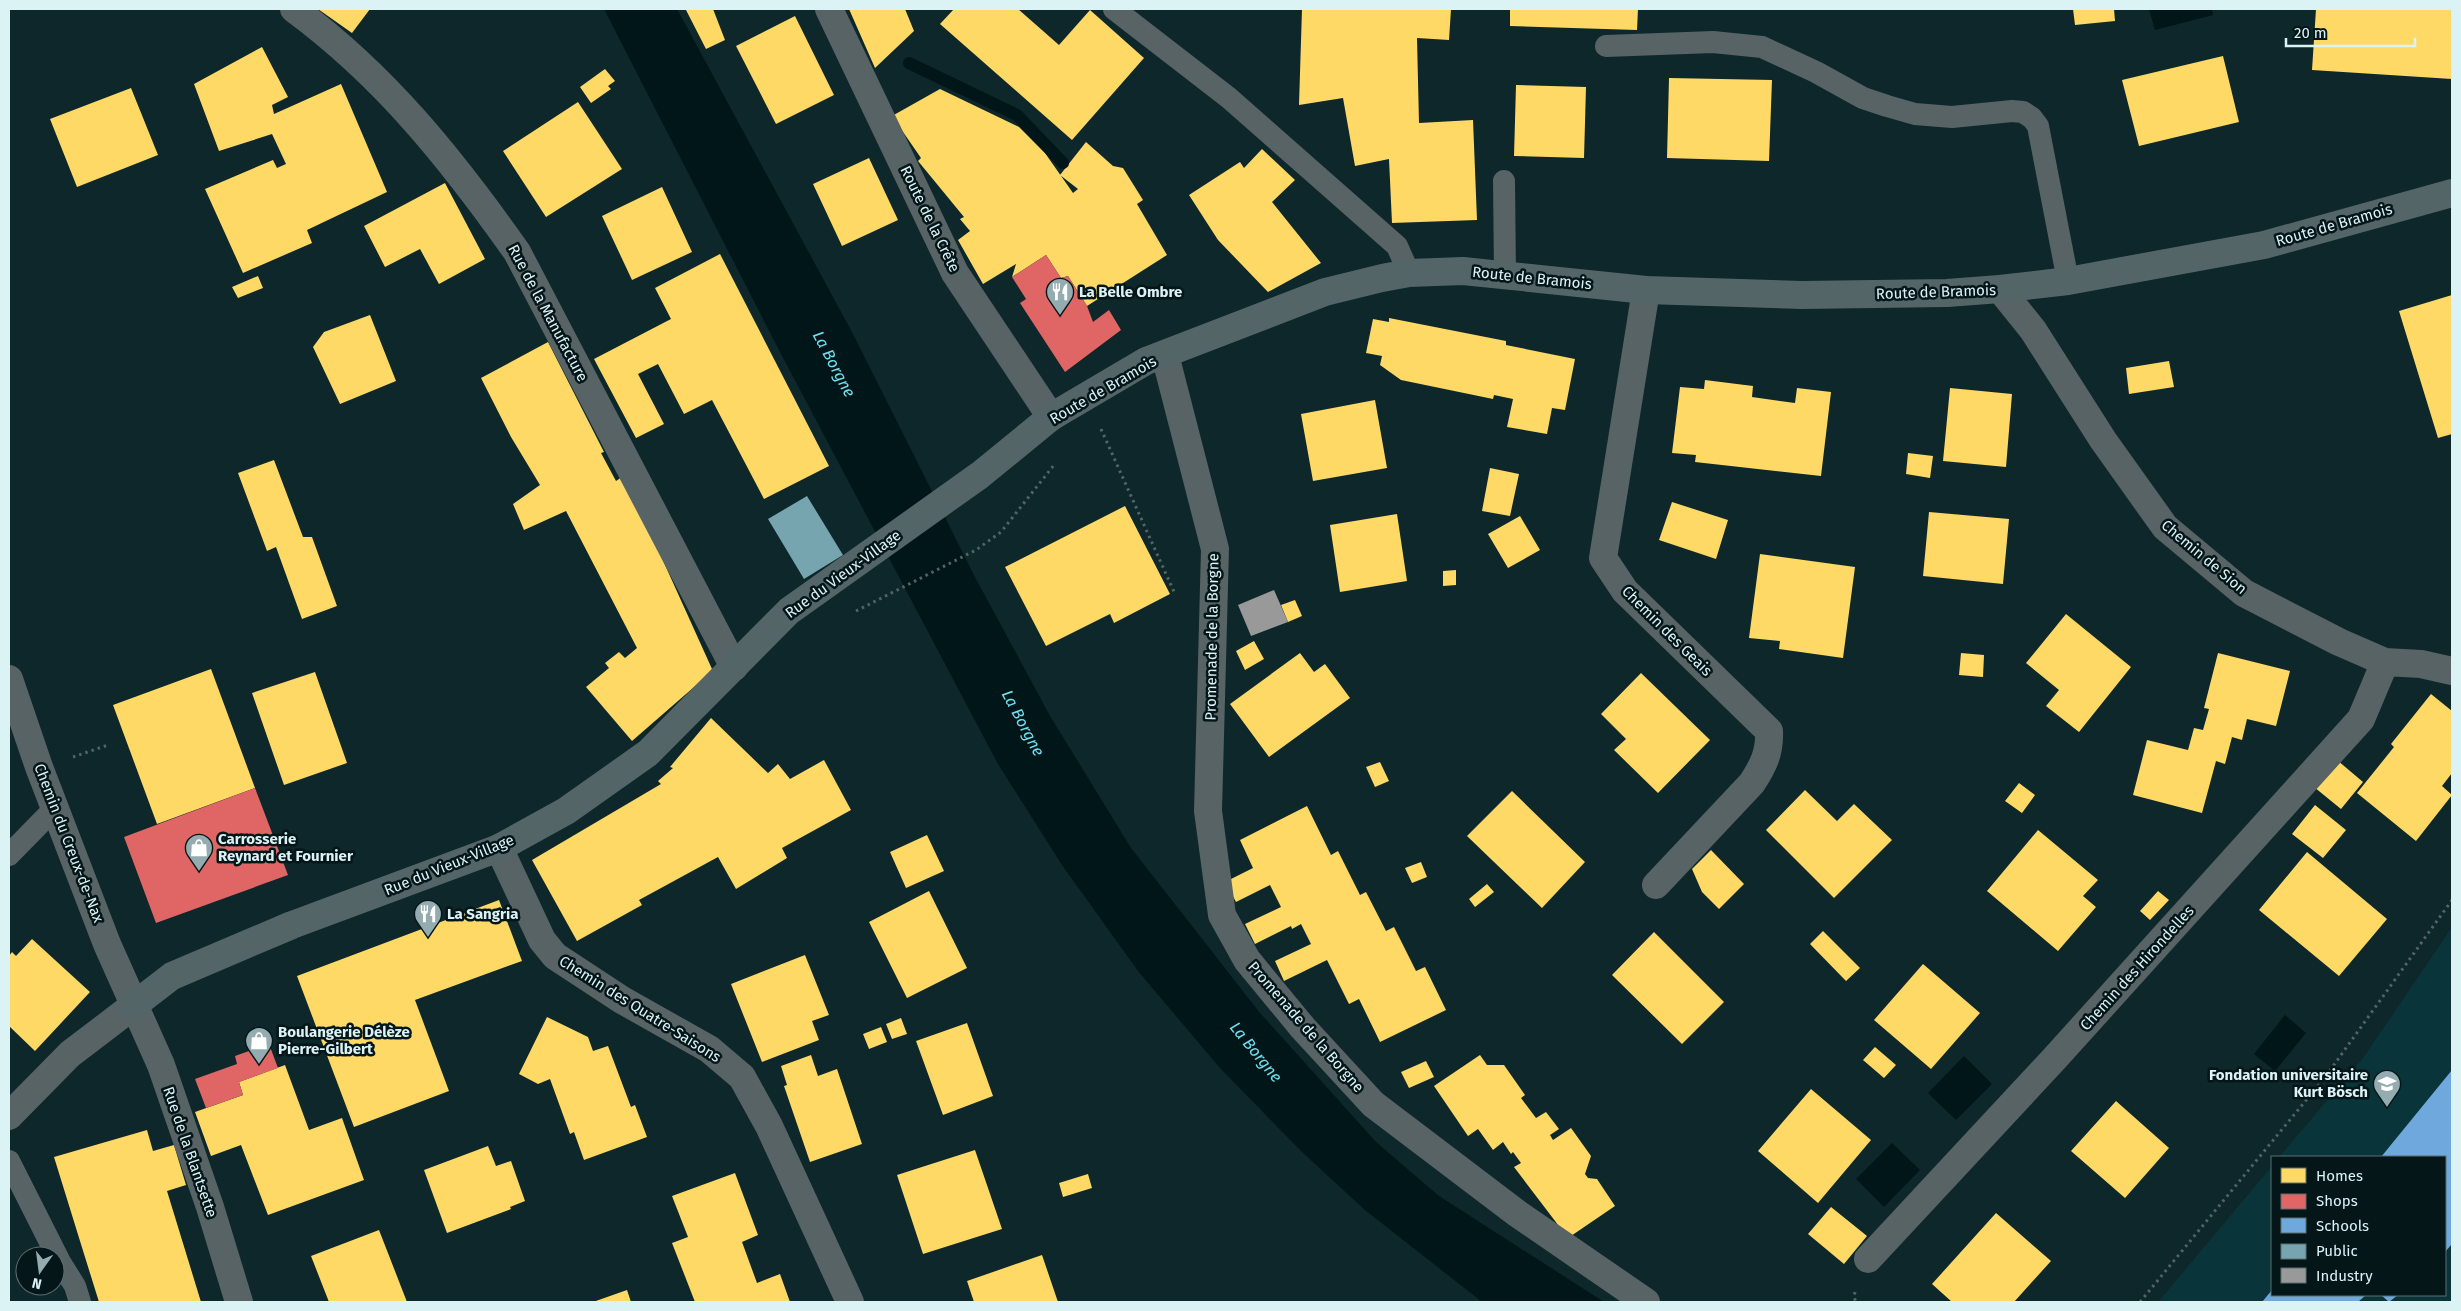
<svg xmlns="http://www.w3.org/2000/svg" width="2461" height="1311" viewBox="0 0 2461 1311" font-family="'Fira Sans',sans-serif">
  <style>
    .built { fill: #093439 }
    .water { fill: #011619 }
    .homes { fill: #ffd966 }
    .shops { fill: #e06666 }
    .schools { fill: #6fa8dc }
    .public { fill: #76a5af }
    .industry { fill: #999 }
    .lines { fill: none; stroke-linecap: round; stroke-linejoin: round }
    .stream { stroke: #011619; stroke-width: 12 }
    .path { stroke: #546466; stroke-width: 3; stroke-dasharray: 2.5 4; stroke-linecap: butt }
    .lane { stroke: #576365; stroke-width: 22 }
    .street { stroke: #576365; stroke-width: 28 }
    .secondary { stroke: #546567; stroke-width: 28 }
    .labels { text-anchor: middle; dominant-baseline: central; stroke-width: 5; stroke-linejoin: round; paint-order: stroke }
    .street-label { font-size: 15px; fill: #dcf3f6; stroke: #051619 }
    .poi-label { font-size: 15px; font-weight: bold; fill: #dcf3f6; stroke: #051619; text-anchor: start }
    .water-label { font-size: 16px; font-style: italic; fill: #6ee2f0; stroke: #051619 }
  </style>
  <rect width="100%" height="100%" fill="#0d272a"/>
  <path class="built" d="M 2452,927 L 2452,1302 L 2158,1302 L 2272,1166 L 2272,1295 L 2445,1295 L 2445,1157 L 2279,1157 L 2363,1058 Z"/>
  <path class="water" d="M 604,9 L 677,9 L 853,334 L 976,579 L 1050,716 L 1131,848 L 1260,1013 L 1376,1142 L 1439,1196 L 1604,1302 L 1481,1301 L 1365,1210 L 1302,1152 L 1220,1068 L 1138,971 L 1062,865 L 998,764 L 780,352 Z
    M 2149,9 L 2212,9 L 2213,15 L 2155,30 Z
    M 2285,1015 L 2306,1033 L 2275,1071 L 2254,1054 Z
    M 1964,1056 L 1992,1084 L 1956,1120 L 1928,1093 Z
    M 1892,1143 L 1920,1170 L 1884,1207 L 1856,1179 Z"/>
  <path class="homes" d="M 318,9 L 370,9 L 352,33 Z
    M 689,9 L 713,9 L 725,40 L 706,49 L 686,10 Z
    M 849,9 L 905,9 L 914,31 L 875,68 Z
    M 954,9 L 1018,9 L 1059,45 L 1090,10 L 1144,58 L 1072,140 L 940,24 Z
    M 1302,9 L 1451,9 L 1449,40 L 1417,38 L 1419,123 L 1473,120 L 1477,220 L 1392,223 L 1389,159 L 1355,166 L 1343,98 L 1299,105 Z
    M 1510,9 L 1638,9 L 1637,30 L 1510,26 Z
    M 2073,9 L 2114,9 L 2115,21 L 2075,25 Z
    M 2316,9 L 2452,9 L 2452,79 L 2312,70 Z
    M 795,16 L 834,95 L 776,124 L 736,46 Z
    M 262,47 L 288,97 L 272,105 L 274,114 L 341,84 L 387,192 L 307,230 L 312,243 L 243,273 L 205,189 L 273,160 L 277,168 L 286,164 L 272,134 L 219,151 L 194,84 Z
    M 2223,56 L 2239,122 L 2139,146 L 2122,80 Z
    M 605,69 L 615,81 L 608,86 L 611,89 L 591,103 L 580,87 Z
    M 1669,78 L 1772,80 L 1769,161 L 1667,158 Z
    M 1516,85 L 1586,87 L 1584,158 L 1514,156 Z
    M 131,88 L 158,155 L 77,187 L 50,119 Z
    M 940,89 L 1019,127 L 1045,153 L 1073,193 L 1078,189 L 1060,175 L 1086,142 L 1113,166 L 1123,168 L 1143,200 L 1137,204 L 1167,255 L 1087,306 L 1068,276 L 1061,278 L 1046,255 L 1012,277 L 1016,264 L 983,284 L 958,240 L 970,231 L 960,219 L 964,217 L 918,161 L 921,158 L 892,116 Z
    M 578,102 L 622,169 L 546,217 L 503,151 Z
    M 1262,149 L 1295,180 L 1272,202 L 1321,263 L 1268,292 L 1218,240 L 1189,195 L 1240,162 L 1244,168 Z
    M 869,158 L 898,220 L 842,246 L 813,184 Z
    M 445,183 L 485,259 L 439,284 L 420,249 L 385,267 L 364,226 Z
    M 662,187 L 692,252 L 632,280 L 602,216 Z
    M 720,254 L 829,466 L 764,499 L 712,400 L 684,414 L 658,364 L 638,374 L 664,424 L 636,438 L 594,359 L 671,319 L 655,288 Z
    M 258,276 L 263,288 L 238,298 L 232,287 Z
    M 2452,295 L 2452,434 L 2438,438 L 2399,311 Z
    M 370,315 L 396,381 L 340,404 L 313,347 L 324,332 Z
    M 1389,318 L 1506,341 L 1506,345 L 1575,359 L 1565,410 L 1552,408 L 1547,434 L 1507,427 L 1513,399 L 1494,395 L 1493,399 L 1401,380 L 1380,365 L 1382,356 L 1366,353 L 1373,319 L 1389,322 Z
    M 548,342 L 604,452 L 601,453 L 616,481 L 622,477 L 656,545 L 712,669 L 709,674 L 632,741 L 586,687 L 609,668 L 605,663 L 619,652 L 625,658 L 637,648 L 566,511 L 524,530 L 513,504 L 540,485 L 511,437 L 481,378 Z
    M 2169,361 L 2174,387 L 2129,394 L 2126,368 Z
    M 1705,380 L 1753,386 L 1752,397 L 1795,403 L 1797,388 L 1831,392 L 1821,476 L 1695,462 L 1696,455 L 1672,453 L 1680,387 L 1704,389 Z
    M 1950,388 L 2012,394 L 2006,467 L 1943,461 Z
    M 1375,400 L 1387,468 L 1313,481 L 1301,414 Z
    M 1908,453 L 1933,456 L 1930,478 L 1906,474 Z
    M 274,460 L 303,537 L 312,537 L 337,606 L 302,619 L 276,547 L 267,551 L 238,473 Z
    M 1490,468 L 1519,474 L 1510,516 L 1482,511 Z
    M 1672,502 L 1728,520 L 1716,559 L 1659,540 Z
    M 1125,506 L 1170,594 L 1114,623 L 1110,614 L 1046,646 L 1005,567 Z
    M 1929,512 L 2009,519 L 2003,584 L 1923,576 Z
    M 1397,514 L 1407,581 L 1340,592 L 1330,525 Z
    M 1520,516 L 1540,550 L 1508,568 L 1488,534 Z
    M 1760,554 L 1855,567 L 1843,658 L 1779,649 L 1780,641 L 1749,638 Z
    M 1456,570 L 1456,585 L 1443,586 L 1443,571 Z
    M 1295,600 L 1302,616 L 1288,622 L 1281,605 Z
    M 2066,614 L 2131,667 L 2079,732 L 2046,706 L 2059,690 L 2026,663 Z
    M 1254,641 L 1264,659 L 1245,670 L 1236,651 Z
    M 1300,653 L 1314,672 L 1325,664 L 1350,698 L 1269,757 L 1230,704 Z
    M 1961,653 L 1984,655 L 1983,677 L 1959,675 Z
    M 2218,653 L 2290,671 L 2276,726 L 2247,719 L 2242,740 L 2232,737 L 2225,764 L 2216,761 L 2202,813 L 2133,795 L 2147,740 L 2188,750 L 2194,728 L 2203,730 L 2209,709 L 2204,708 Z
    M 211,669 L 255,788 L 157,824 L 113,705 Z
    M 315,672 L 347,763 L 284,785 L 252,693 Z
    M 1641,673 L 1710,740 L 1658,793 L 1614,750 L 1626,739 L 1601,714 Z
    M 2431,694 L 2452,711 L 2452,773 L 2442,786 L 2452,795 L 2416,841 L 2357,793 L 2394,747 L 2391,744 Z
    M 711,718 L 768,773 L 778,764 L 790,779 L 824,760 L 851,810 L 782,848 L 787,858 L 736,889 L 718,857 L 639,900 L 642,905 L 577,941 L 532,860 L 661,784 L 658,781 L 673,768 L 670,767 Z
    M 2337,760 L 2363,782 L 2341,809 L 2314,787 Z
    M 1380,762 L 1389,781 L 1375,787 L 1366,767 Z
    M 2019,783 L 2035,795 L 2022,813 L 2005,801 Z
    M 1805,790 L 1837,821 L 1854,804 L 1892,840 L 1834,898 L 1766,830 Z
    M 1512,791 L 1585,862 L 1542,908 L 1467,836 Z
    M 2315,805 L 2346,830 L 2323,858 L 2292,834 Z
    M 1307,806 L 1331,855 L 1338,851 L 1360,895 L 1366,892 L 1386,931 L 1394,927 L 1416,971 L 1425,967 L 1446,1010 L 1380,1042 L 1359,999 L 1349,1004 L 1327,960 L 1284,981 L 1275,961 L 1311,944 L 1301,924 L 1292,929 L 1291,926 L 1255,944 L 1245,924 L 1281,907 L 1270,885 L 1236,902 L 1227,885 L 1227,881 L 1253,868 L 1240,840 Z
    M 2038,830 L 2098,880 L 2083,896 L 2096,907 L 2058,951 L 1987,891 Z
    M 927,835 L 944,871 L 906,888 L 890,852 Z
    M 1711,850 L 1744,884 L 1719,909 L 1702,892 L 1692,869 Z
    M 2307,852 L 2387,919 L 2339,976 L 2259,910 Z
    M 1421,862 L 1427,877 L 1412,883 L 1405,868 Z
    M 1487,884 L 1494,892 L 1475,907 L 1469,899 Z
    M 929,891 L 967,968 L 907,998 L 869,922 Z
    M 2158,891 L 2169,900 L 2150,920 L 2140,911 Z
    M 499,900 L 522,961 L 415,1000 L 449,1091 L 354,1127 L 297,976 Z
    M 1823,931 L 1860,968 L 1846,981 L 1810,944 Z
    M 1654,932 L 1724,1002 L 1682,1044 L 1612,975 Z
    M 32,939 L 90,992 L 35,1051 L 9,1026 L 9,956 L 12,952 L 16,956 Z
    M 805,955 L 829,1015 L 812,1021 L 819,1040 L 762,1062 L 731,984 Z
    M 1923,964 L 1980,1013 L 1931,1069 L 1874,1020 Z
    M 547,1017 L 588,1037 L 593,1051 L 608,1046 L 631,1107 L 635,1105 L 647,1137 L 584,1160 L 574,1132 L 570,1134 L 550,1079 L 538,1084 L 519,1074 Z
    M 901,1018 L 907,1034 L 892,1039 L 886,1024 Z
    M 967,1023 L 993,1096 L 943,1115 L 916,1041 Z
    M 881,1027 L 887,1042 L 869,1049 L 863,1034 Z
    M 1875,1047 L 1896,1065 L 1884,1078 L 1863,1060 Z
    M 811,1055 L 818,1076 L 837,1069 L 862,1144 L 810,1162 L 784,1086 L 787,1085 L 781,1066 Z
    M 1480,1055 L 1487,1065 L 1504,1065 L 1525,1095 L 1521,1098 L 1536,1118 L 1546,1112 L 1559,1129 L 1550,1135 L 1553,1140 L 1571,1128 L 1591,1156 L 1585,1174 L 1588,1178 L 1597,1179 L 1615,1206 L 1568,1238 L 1514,1167 L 1521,1163 L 1513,1152 L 1511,1154 L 1503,1142 L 1493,1150 L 1478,1129 L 1468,1136 L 1434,1086 Z
    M 1426,1061 L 1434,1077 L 1409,1088 L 1401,1072 Z
    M 285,1065 L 309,1130 L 342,1118 L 364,1180 L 268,1215 L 241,1145 L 211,1156 L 195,1112 L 243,1095 L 239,1082 Z
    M 1811,1089 L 1871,1140 L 1818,1203 L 1758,1151 Z
    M 2116,1101 L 2169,1148 L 2125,1198 L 2071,1151 Z
    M 147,1130 L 153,1151 L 174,1145 L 186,1185 L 167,1191 L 201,1302 L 99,1302 L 80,1241 L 54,1157 Z
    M 488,1146 L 496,1166 L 511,1161 L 525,1201 L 510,1207 L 511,1209 L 447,1233 L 424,1170 Z
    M 975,1150 L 1002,1229 L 923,1254 L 897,1175 Z
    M 735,1173 L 758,1235 L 742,1242 L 757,1283 L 780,1274 L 790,1302 L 695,1302 L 672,1243 L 688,1237 L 672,1196 Z
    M 1088,1174 L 1092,1188 L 1063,1197 L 1059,1183 Z
    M 1831,1207 L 1867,1236 L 1844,1264 L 1808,1234 Z
    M 1996,1213 L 2051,1261 L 2014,1302 L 1952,1302 L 1932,1284 Z
    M 379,1230 L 407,1302 L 329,1302 L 311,1256 Z
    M 1042,1255 L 1058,1302 L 974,1302 L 967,1281 Z
    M 627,1290 L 631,1302 L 593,1302 Z"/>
  <path class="shops" d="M 1046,255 L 1061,278 L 1068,276 L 1087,306 L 1093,322 L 1109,310 L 1121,330 L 1065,372 L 1020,303 L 1026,299 L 1012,277 Z
    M 255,788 L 288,875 L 156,923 L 124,837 Z
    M 269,1044 L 278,1068 L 239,1082 L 243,1095 L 206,1108 L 195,1079 L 237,1064 L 235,1056 Z"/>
  <path class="schools" d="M 2452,1070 L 2452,1244 L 2445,1252 L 2445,1157 L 2381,1157 Z
    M 2272,1290 L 2272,1295 L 2366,1295 L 2358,1302 L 2262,1302 Z
    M 2381,1295 L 2398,1295 L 2389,1302 Z"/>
  <path class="public" d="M 807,496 L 843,555 L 804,579 L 768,519 Z"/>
  <path class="industry" d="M 1274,590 L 1288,622 L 1251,636 L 1238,605 Z"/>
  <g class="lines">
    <path class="stream" d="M 909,63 L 1017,115 L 1063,163"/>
    <path class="path" d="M 1101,429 L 1175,594
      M 856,611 L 976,550 L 1001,532 L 1054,465
      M 73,757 L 108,745
      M 1855,1292 L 1854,1297 L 1856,1302
      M 2140,1302 L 2326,1076 L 2452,900"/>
    <path class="lane" d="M 1114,9 L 1229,98 L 1397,246 L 1409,273
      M 1606,46 L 1713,42 L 1762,47 L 1816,72 L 1863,98 L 1887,106 L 1915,114 L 1952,117 L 2012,111 L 2023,112 L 2032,118 L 2038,126 L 2068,281
      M 1504,181 L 1505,274
      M 9,855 L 55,808
      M 9,1161 L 60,1262 L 75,1286 L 80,1302"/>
    <path class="street" d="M 294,9 C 385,76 452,160 517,252 L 734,667
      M 829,9 L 955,273 L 1051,417
      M 2000,289 L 2033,330 L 2103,440 L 2165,527 L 2244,593 L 2339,642 L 2385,662 L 2421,664 L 2452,671
      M 1646,290 L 1603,558 L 1625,591 L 1769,731 C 1770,753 1763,766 1752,783 L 1656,885
      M 1165,355 L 1215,549 L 1208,811 L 1222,915 L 1247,960 L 1303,1028 L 1373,1104 L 1518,1214 L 1646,1302
      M 9,679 L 39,767 L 107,944 L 161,1065 L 210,1207 L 239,1302
      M 499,848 L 542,940 L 555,956 L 622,1000 L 709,1049 L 742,1077 L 769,1126 L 850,1302
      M 9,1116 L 70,1054 L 133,1006
      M 1868,1259 L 2055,1058 L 2361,719 L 2385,662"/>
    <path class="secondary" d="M 133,1006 L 172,976 L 292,925 L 499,848 L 566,811 L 648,753 L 789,611 L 980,475 L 1051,417 L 1146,361 L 1325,292 L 1382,278 L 1409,273 L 1463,271 L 1646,290 L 1802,295 L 1947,293 L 2000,289 L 2068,281 L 2264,245 L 2452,193"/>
  </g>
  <defs>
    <symbol id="restaurant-pin" viewBox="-11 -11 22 30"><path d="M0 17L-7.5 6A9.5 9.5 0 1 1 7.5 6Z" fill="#94acaf" stroke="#051619"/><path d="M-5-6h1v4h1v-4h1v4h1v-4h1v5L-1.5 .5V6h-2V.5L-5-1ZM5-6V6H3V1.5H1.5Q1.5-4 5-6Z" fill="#fff"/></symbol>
    <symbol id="shop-pin" viewBox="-11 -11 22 30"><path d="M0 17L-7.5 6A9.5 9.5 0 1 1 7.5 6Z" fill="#94acaf" stroke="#051619"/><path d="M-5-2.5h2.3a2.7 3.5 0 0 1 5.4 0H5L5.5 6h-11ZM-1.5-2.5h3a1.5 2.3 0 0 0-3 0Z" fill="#fff"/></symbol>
    <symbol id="university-pin" viewBox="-11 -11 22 30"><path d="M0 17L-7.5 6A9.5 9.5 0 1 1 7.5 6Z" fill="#94acaf" stroke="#051619"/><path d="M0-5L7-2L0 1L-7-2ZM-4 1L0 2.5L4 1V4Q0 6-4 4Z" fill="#fff"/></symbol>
  </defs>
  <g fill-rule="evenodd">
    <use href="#restaurant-pin" x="1044" y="276" width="32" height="43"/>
    <use href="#shop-pin" x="183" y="832" width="32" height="43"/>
    <use href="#restaurant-pin" x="412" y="898" width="32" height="43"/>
    <use href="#shop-pin" x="243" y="1025" width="32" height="43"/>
    <use href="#university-pin" x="2371" y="1068" width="32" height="43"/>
  </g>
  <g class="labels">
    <g class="street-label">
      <text transform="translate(930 219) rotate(64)">Route de la Crête</text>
      <text transform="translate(2334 225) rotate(-16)">Route de Bramois</text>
      <text transform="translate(1532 278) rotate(6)">Route de Bramois</text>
      <text transform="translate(1936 292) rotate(-2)">Route de Bramois</text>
      <text transform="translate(548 313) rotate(62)">Rue de la Manufacture</text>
      <text transform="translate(1103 390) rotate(-30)">Route de Bramois</text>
      <text transform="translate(2204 557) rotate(40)">Chemin de Sion</text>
      <text transform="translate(843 574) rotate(-36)">Rue du Vieux-Village</text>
      <text transform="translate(1667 631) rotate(45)">Chemin des Geais</text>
      <text transform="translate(1212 637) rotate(-89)">Promenade de la Borgne</text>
      <text transform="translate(69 843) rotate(69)">Chemin du Creux-de-Nax</text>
      <text transform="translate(449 865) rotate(-22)">Rue du Vieux-Village</text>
      <text transform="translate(2137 968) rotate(-48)">Chemin des Hirondelles</text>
      <text transform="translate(640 1009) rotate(32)">Chemin des Quatre-Saisons</text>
      <text transform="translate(1306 1027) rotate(49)">Promenade de la Borgne</text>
      <text transform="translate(190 1152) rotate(71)">Rue de la Blantsette</text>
    </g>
    <g class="poi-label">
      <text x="1079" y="292">La Belle Ombre</text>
      <text x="218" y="839">Carrosserie<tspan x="218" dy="17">Reynard et Fournier</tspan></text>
      <text x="447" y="914">La Sangria</text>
      <text x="278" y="1032">Boulangerie Délèze<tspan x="278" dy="17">Pierre-Gilbert</tspan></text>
      <text x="2368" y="1075" text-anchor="end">Fondation universitaire<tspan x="2368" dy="17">Kurt Bösch</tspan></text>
    </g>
    <g class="water-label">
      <text transform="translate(834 364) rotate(62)">La Borgne</text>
      <text transform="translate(1023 723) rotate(62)">La Borgne</text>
      <text transform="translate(1256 1052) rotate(51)">La Borgne</text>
    </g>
  </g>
  <rect width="2461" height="1311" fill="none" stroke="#dcf3f6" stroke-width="20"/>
  <rect x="2271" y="1156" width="175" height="140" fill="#051619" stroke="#5b6e71"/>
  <rect x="2281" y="1168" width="25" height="15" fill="#ffd966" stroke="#5b6e71"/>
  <text x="2316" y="1181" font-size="15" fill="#dcf3f6">Homes</text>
  <rect x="2281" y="1194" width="25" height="15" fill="#e06666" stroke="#5b6e71"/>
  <text x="2316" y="1206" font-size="15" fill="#dcf3f6">Shops</text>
  <rect x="2281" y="1218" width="25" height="15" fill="#6fa8dc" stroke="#5b6e71"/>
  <text x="2316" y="1231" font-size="15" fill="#dcf3f6">Schools</text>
  <rect x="2281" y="1244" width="25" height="15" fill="#76a5af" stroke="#5b6e71"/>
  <text x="2316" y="1256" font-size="15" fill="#dcf3f6">Public</text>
  <rect x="2281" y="1268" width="25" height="15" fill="#999999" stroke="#5b6e71"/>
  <text x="2316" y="1281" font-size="15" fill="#dcf3f6">Industry</text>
  <g transform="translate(40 1271) rotate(194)"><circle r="24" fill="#051619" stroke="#5b6e71"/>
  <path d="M0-4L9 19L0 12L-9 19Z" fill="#94acaf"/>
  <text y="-8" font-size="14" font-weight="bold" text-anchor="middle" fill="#dcf3f6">N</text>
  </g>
  <path d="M2286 38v8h129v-8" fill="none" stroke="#dcf3f6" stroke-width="2.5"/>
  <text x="2294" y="38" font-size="15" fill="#dcf3f6" stroke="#051619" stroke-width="4" paint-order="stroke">20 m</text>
</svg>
